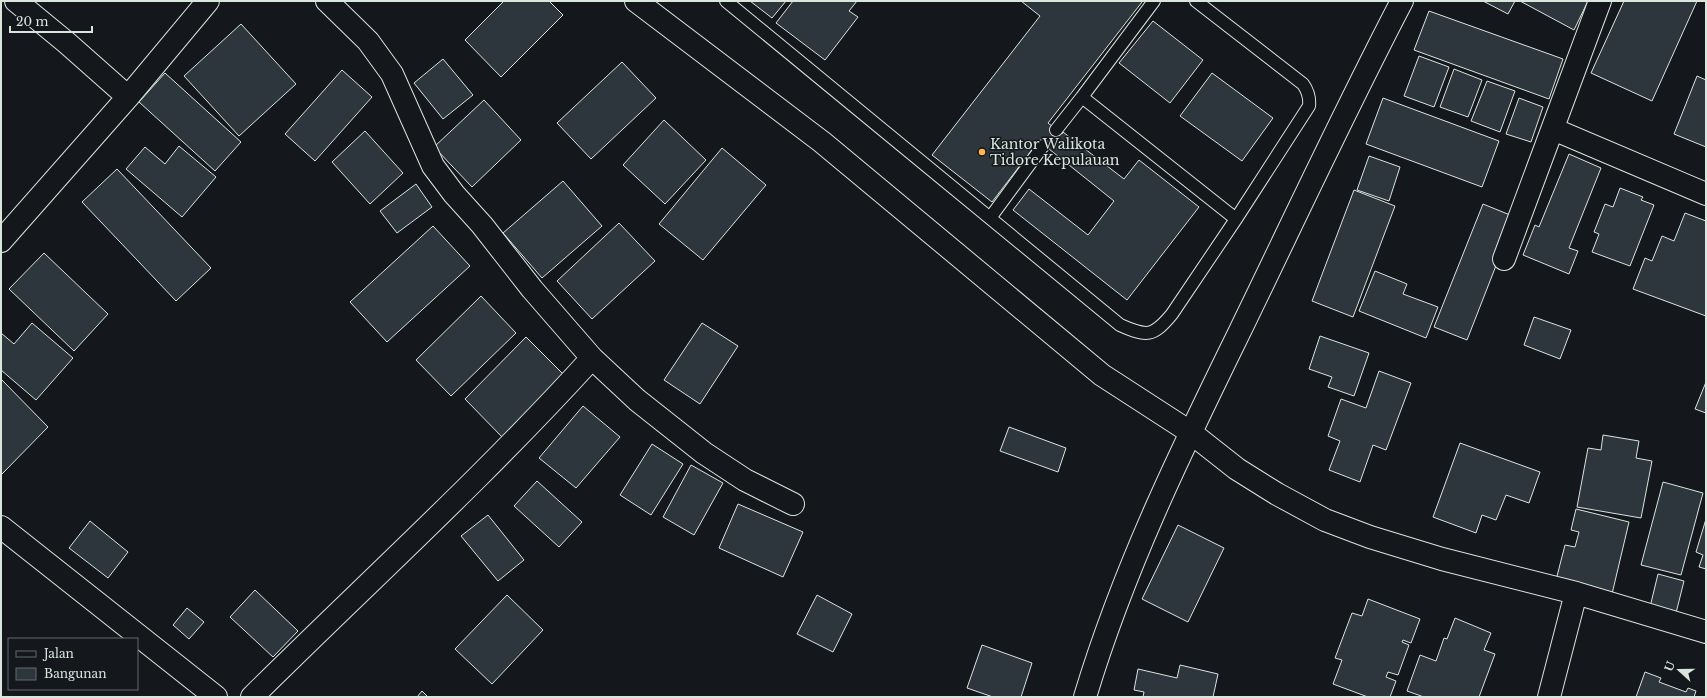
<svg xmlns="http://www.w3.org/2000/svg" width="1707" height="698" viewBox="0 0 1707 698" font-family="'Libre Baskerville',serif">
  <style>
    .building { fill: #2c363c; stroke: #d8e6dc }
    .lines { fill: none; stroke-linecap: round; stroke-linejoin: round }
    .lane-casing { stroke: #d8e6dc; stroke-width: 14 }
    .street-casing { stroke: #d8e6dc; stroke-width: 24 }
    .lane { stroke: #14181c; stroke-width: 12 }
    .street { stroke: #14181c; stroke-width: 22 }
    .poi-dot { fill: #ffb74d; stroke: #14181c; stroke-width: 1.5 }
    .labels { text-anchor: middle; dominant-baseline: central; stroke-width: 3; stroke-linejoin: round; paint-order: stroke }
    .poi-label { font-size: 14px; fill: #d8e6dc; stroke: #14181c; text-anchor: start }
  </style>
  <rect width="100%" height="100%" fill="#14181c"/>
  <path class="building" d="M 504,1 L 549,1 L 563,15 L 501,77 L 465,40 Z
    M 750,1 L 786,1 L 772,18 Z
    M 793,1 L 857,1 L 849,11 L 858,17 L 825,60 L 776,23 Z
    M 1021,1 L 1140,1 L 1142,2 L 1048,123 L 1062,134 L 1063,132 L 1124,179 L 1139,160 L 1199,207 L 1127,300 L 1013,210 L 1029,189 L 1088,235 L 1114,201 L 1049,149 L 1038,142 L 992,202 L 932,155 L 1040,16 Z
    M 1483,1 L 1515,1 L 1508,14 Z
    M 1520,1 L 1588,1 L 1574,30 Z
    M 1624,1 L 1697,1 L 1652,101 L 1591,73 Z
    M 1429,11 L 1563,59 L 1549,99 L 1414,50 Z
    M 1153,21 L 1203,60 L 1170,103 L 1119,63 Z
    M 241,24 L 296,84 L 239,136 L 184,76 Z
    M 1419,56 L 1449,67 L 1434,107 L 1404,96 Z
    M 443,59 L 473,95 L 443,119 L 414,83 Z
    M 622,62 L 656,98 L 591,159 L 557,123 Z
    M 1454,69 L 1482,80 L 1468,117 L 1440,107 Z
    M 342,70 L 372,97 L 315,161 L 285,134 Z
    M 165,73 L 241,142 L 215,171 L 139,102 Z
    M 1212,73 L 1273,118 L 1242,161 L 1180,116 Z
    M 1697,76 L 1706,80 L 1706,147 L 1674,134 Z
    M 1487,81 L 1515,91 L 1500,132 L 1471,121 Z
    M 1383,98 L 1499,141 L 1482,187 L 1366,144 Z
    M 1519,98 L 1543,107 L 1531,142 L 1506,134 Z
    M 484,100 L 521,140 L 472,187 L 434,147 Z
    M 664,120 L 706,160 L 665,204 L 623,165 Z
    M 365,131 L 403,173 L 370,204 L 332,162 Z
    M 179,146 L 216,177 L 182,217 L 126,169 L 145,147 L 165,164 Z
    M 722,148 L 766,185 L 703,260 L 659,224 Z
    M 1569,154 L 1601,168 L 1569,248 L 1578,251 L 1569,274 L 1523,255 L 1535,225 L 1539,227 Z
    M 1369,156 L 1400,167 L 1389,201 L 1357,190 Z
    M 117,169 L 211,268 L 176,301 L 82,202 Z
    M 563,181 L 602,226 L 542,278 L 503,233 Z
    M 416,184 L 432,207 L 397,233 L 380,211 Z
    M 1620,188 L 1643,197 L 1641,200 L 1654,205 L 1630,266 L 1592,252 L 1599,234 L 1594,232 L 1605,204 L 1613,207 Z
    M 1354,190 L 1395,206 L 1353,317 L 1312,301 Z
    M 1483,204 L 1515,217 L 1467,340 L 1434,327 Z
    M 1685,213 L 1706,221 L 1706,316 L 1633,289 L 1645,258 L 1652,261 L 1662,236 L 1674,241 Z
    M 619,223 L 655,261 L 592,319 L 557,281 Z
    M 433,226 L 470,266 L 387,342 L 350,302 Z
    M 44,253 L 108,314 L 74,351 L 9,289 Z
    M 1375,271 L 1407,284 L 1403,294 L 1438,307 L 1426,338 L 1359,311 Z
    M 481,296 L 516,333 L 451,396 L 416,360 Z
    M 1534,317 L 1571,330 L 1560,359 L 1524,345 Z
    M 32,323 L 73,358 L 36,400 L 1,370 L 1,333 L 14,344 Z
    M 702,323 L 738,346 L 700,404 L 664,380 Z
    M 1320,336 L 1369,353 L 1354,396 L 1328,387 L 1332,377 L 1309,369 Z
    M 526,337 L 565,376 L 503,438 L 465,399 Z
    M 1379,371 L 1411,383 L 1386,450 L 1373,445 L 1360,482 L 1329,470 L 1340,441 L 1328,436 L 1341,399 L 1366,408 Z
    M 1,379 L 48,427 L 1,475 Z
    M 1706,382 L 1706,413 L 1695,409 Z
    M 583,406 L 620,437 L 576,488 L 539,458 Z
    M 1009,427 L 1066,448 L 1058,472 L 1000,451 Z
    M 1603,435 L 1639,441 L 1636,458 L 1652,461 L 1641,518 L 1577,507 L 1588,448 L 1601,450 Z
    M 1460,443 L 1540,472 L 1529,503 L 1506,495 L 1496,520 L 1482,515 L 1476,533 L 1433,517 Z
    M 652,444 L 683,464 L 651,515 L 620,495 Z
    M 691,465 L 723,483 L 694,535 L 663,517 Z
    M 537,481 L 582,522 L 559,547 L 514,506 Z
    M 1663,482 L 1703,493 L 1681,575 L 1641,565 Z
    M 738,504 L 803,532 L 783,577 L 719,548 Z
    M 1576,509 L 1629,522 L 1612,594 L 1556,580 L 1565,545 L 1575,547 L 1579,532 L 1571,530 Z
    M 488,515 L 524,560 L 498,581 L 461,536 Z
    M 1706,519 L 1706,569 L 1699,567 L 1703,555 L 1696,552 Z
    M 90,521 L 128,552 L 108,578 L 69,548 Z
    M 1178,525 L 1224,548 L 1188,622 L 1142,599 Z
    M 1658,574 L 1684,581 L 1676,613 L 1650,607 Z
    M 255,590 L 298,631 L 273,657 L 230,617 Z
    M 507,595 L 543,630 L 492,684 L 455,649 Z
    M 817,595 L 852,614 L 833,652 L 797,634 Z
    M 1368,599 L 1420,619 L 1411,643 L 1403,640 L 1402,642 L 1409,645 L 1398,675 L 1388,672 L 1386,677 L 1396,681 L 1390,697 L 1368,697 L 1333,684 L 1342,660 L 1335,658 L 1352,613 L 1362,616 Z
    M 187,608 L 204,622 L 189,639 L 173,625 Z
    M 1455,618 L 1491,633 L 1484,650 L 1495,654 L 1479,697 L 1424,697 L 1407,691 L 1420,655 L 1436,661 L 1444,638 L 1447,639 Z
    M 982,645 L 1032,663 L 1021,697 L 993,697 L 967,688 Z
    M 1180,665 L 1218,674 L 1213,697 L 1143,697 L 1144,692 L 1134,690 L 1138,669 L 1177,678 Z
    M 1645,672 L 1661,678 L 1659,682 L 1686,692 L 1688,688 L 1696,691 L 1694,697 L 1636,697 Z
    M 422,691 L 428,697 L 417,697 Z"/>
  <g class="lines">
    <defs>
      <path id="lane" d="M 726,1 L 1120,325 C 1147,337 1153,337 1172,314 L 1236,219 L 1309,106 C 1310,97 1308,91 1303,84 L 1196,1
        M 1154,1 L 1082,97 L 1236,219
        M 1056,130 L 1082,97
        M 990,218 L 1043,146"/>
      <path id="street" d="M 16,1 L 67,43 L 128,97
        M 327,1 L 368,41 L 392,74 L 433,166 L 454,194 L 482,225 L 532,289 L 592,358 L 637,400 L 704,453 L 745,480 L 793,504
        M 636,1 L 822,142 L 1102,375 L 1190,432 L 1237,469 L 1277,494 L 1325,520 L 1370,537 L 1442,559 L 1576,593 L 1706,632
        M 1553,129 L 1706,194
        M 1,241 L 128,97 L 208,1
        M 1504,259 L 1600,1
        M 1,527 L 216,697
        M 252,697 C 366,584 484,477 592,358
        M 1085,697 C 1123,570 1181,451 1239,333 C 1293,222 1345,110 1402,1
        M 1549,697 L 1576,593"/>
    </defs>
    <use href="#lane" class="lane-casing"/>
    <use href="#street" class="street-casing"/>
    <use href="#lane" class="lane"/>
    <use href="#street" class="street"/>
  </g>
  <circle class="poi-dot" cx="982" cy="152" r="4"/>
  <g class="labels">
    <g class="poi-label">
      <text x="990" y="144">Kantor Walikota<tspan x="990" dy="16">Tidore Kepulauan</tspan></text>
    </g>
  </g>
  <rect width="1707" height="698" fill="none" stroke="#d8e6dc" stroke-width="4"/>
  <rect x="8" y="638" width="130" height="52" fill="#14181c" stroke="#626a69"/>
  <rect x="16" y="651" width="20" height="6" fill="#14181c" stroke="#626a69"/>
  <text x="44" y="658" font-size="12" fill="#d8e6dc">Jalan</text>
  <rect x="16" y="668" width="20" height="12" fill="#2c363c" stroke="#626a69"/>
  <text x="44" y="678" font-size="12" fill="#d8e6dc">Bangunan</text>
  <g transform="translate(1679 670) rotate(291)" stroke="#14181c" stroke-width="3" paint-order="stroke">
  <path d="M0-3L7 15L0 10L-7 15Z" fill="#d8e6dc"/>
  <text y="-6" font-size="11" font-weight="bold" text-anchor="middle" fill="#d8e6dc">U</text>
  </g>
  <path d="M10 26v6h82v-6" fill="none" stroke="#d8e6dc" stroke-width="2"/>
  <text x="16" y="26" font-size="12" fill="#d8e6dc" stroke="#14181c" stroke-width="3" paint-order="stroke">20 m</text>
</svg>
